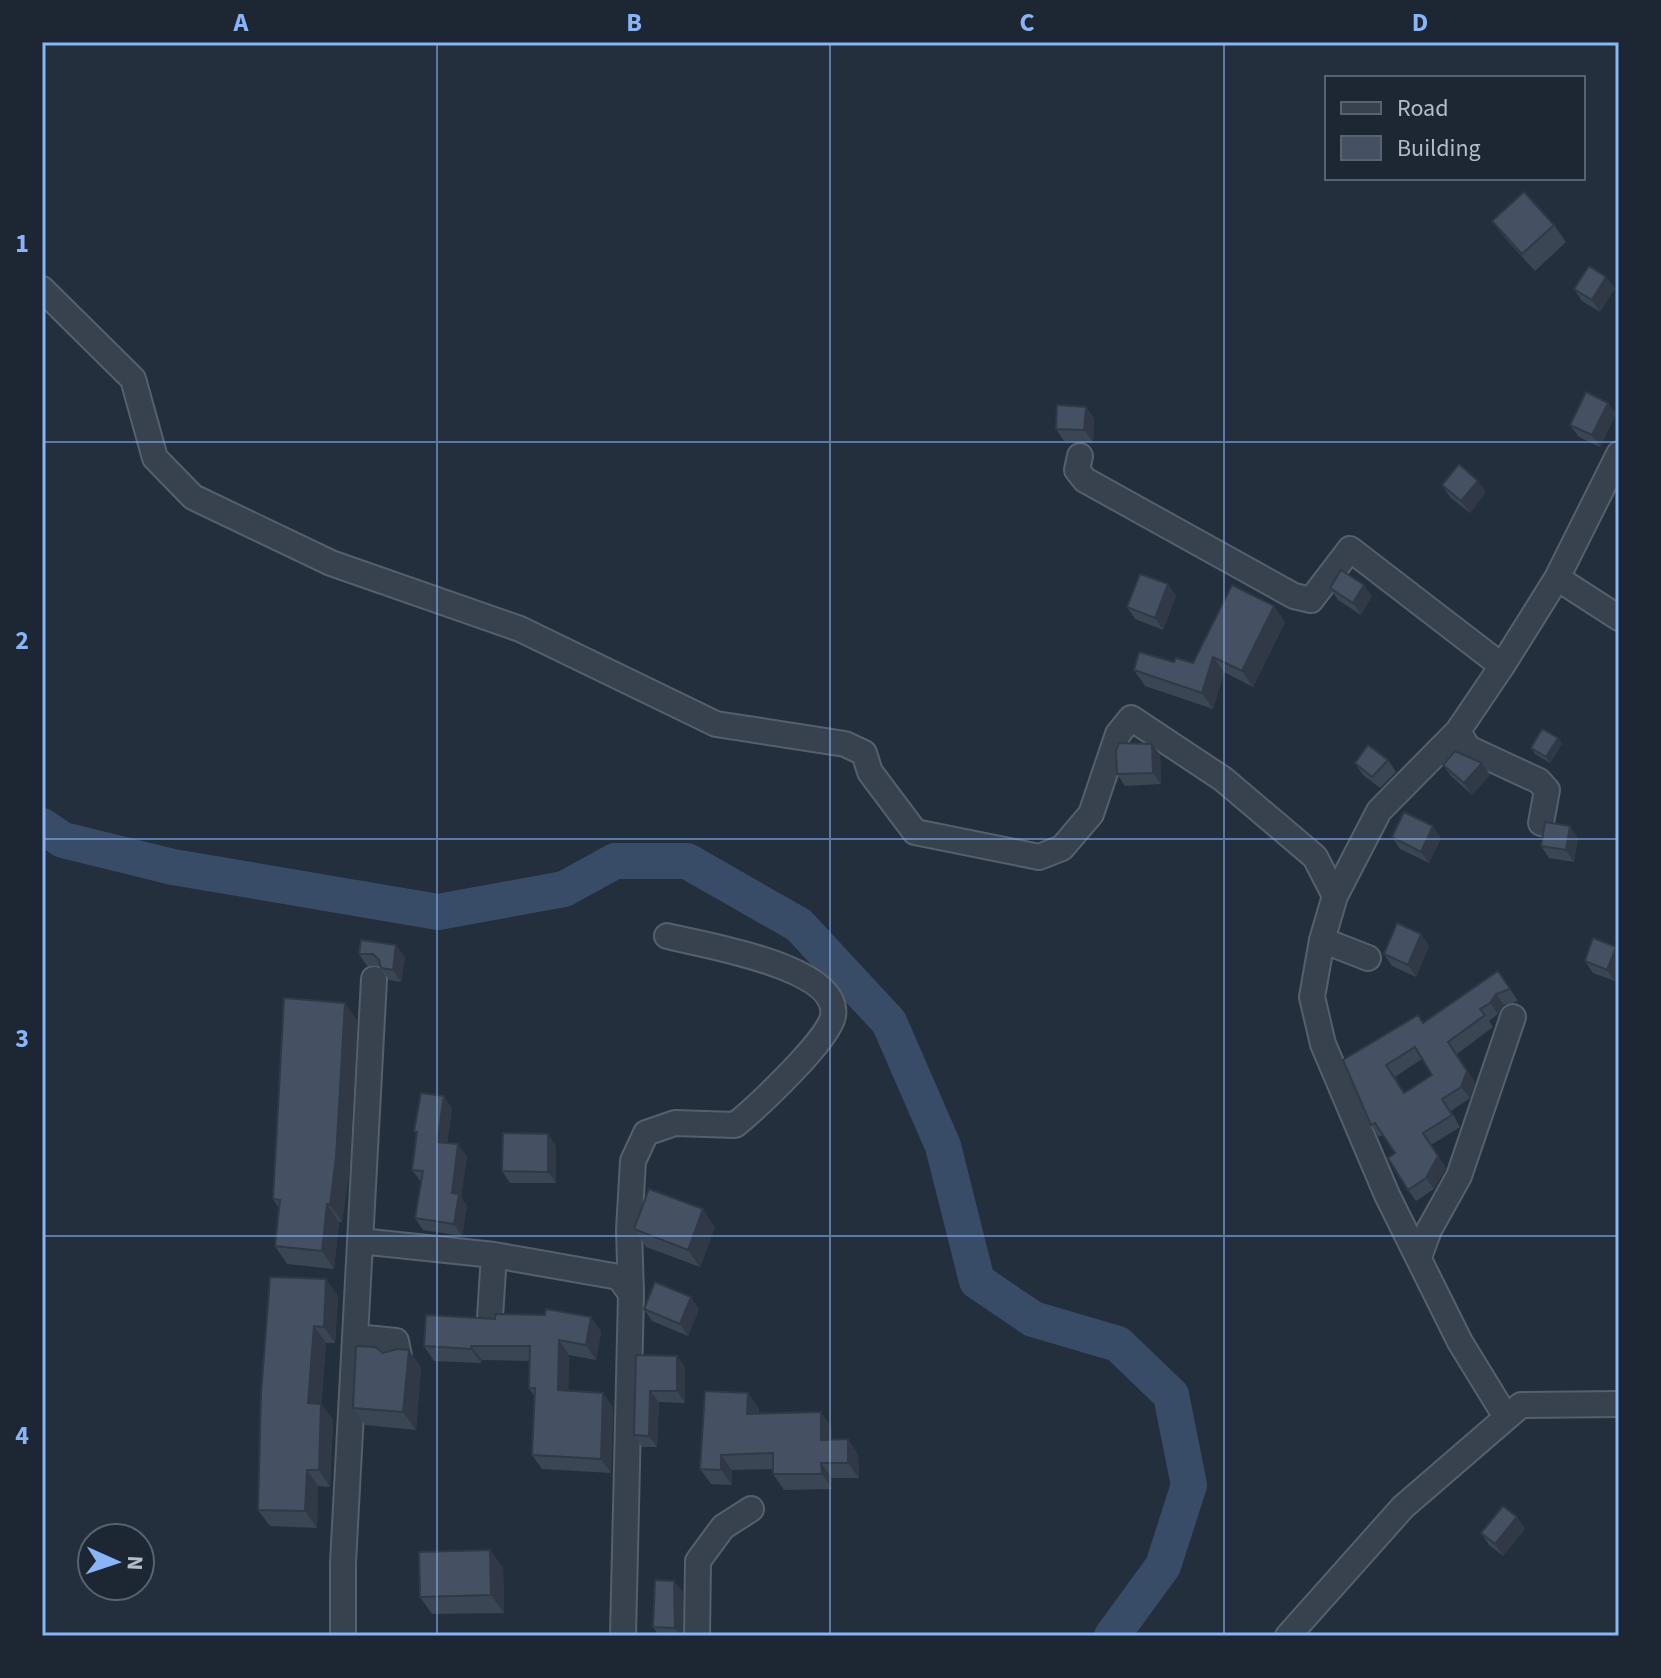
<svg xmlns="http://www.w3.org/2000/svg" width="1661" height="1678" viewBox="0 0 1661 1678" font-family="'Source Sans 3',sans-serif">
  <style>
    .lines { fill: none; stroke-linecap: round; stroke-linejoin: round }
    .river { stroke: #394c67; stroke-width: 36 }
    .minor-casing { stroke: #565f6c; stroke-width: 28 }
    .minor { stroke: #38414e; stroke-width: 24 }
    .wall { fill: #3b4654; fill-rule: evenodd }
    .shaded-wall { fill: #303945 }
    .building { fill: #455162; stroke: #303945; stroke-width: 2; fill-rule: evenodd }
    .grid { fill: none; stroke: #8ab4f8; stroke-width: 2; stroke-opacity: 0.55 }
    .neatline { fill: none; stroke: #8ab4f8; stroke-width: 3 }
    .grid-label { font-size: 26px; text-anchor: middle; font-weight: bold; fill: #8ab4f8 }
  </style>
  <rect width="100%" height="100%" fill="#242f3e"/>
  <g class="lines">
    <path class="river" d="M 42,826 L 63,840 L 173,867 L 438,912 L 564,889 L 615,861 L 687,861 L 799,925 L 889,1022 L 943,1146 L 977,1281 L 1033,1319 L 1118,1344 L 1171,1395 L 1189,1485 L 1163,1566 L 1112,1636"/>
    <defs>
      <path id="minor" d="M 42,289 L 133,379 L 155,458 L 193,497 L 331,563 L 520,629 L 716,724 L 845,744 L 864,753 L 870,772 L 915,832 L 1039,857 L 1062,848 L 1091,814 L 1118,734 L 1131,718 L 1223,779 L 1315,857 L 1335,896
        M 1080,456 L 1077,470 L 1085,480 L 1294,596 L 1311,600 L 1350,549 L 1502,666
        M 1557,578 L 1619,618
        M 1458,731 L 1468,748 L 1539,781 L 1547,790 L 1541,823
        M 1322,940 L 1368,958
        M 360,1241 L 494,1255 L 619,1277 L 631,1294 L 623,1636
        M 1419,1257 L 1429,1230 L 1459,1176 L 1513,1017
        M 631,1294 L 629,1230 L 633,1161 L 646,1133 L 675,1123 L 735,1125 C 756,1108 829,1040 833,1016 C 841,966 702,945 667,936
        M 490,1317 L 494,1255
        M 355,1337 L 396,1341 L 399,1356
        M 1506,1417 L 1460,1342 L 1387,1195 L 1323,1044 L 1312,997 L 1322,940 L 1335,896 L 1379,811 L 1458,731 L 1502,666 L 1557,578 L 1619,454
        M 343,1636 L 343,1563 L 374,979
        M 697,1636 L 698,1561 L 723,1527 L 751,1509
        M 1288,1636 L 1403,1507 L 1521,1405 L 1619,1404"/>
    </defs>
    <use href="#minor" class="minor-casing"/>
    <use href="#minor" class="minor"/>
  </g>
  <path class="wall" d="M 1492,221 L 1554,225 L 1566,242 L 1535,271 L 1505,238 Z
    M 1615,288 L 1600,312 L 1582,301 L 1574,289 Z
    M 1608,403 L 1616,414 L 1600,447 L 1579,437 L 1570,425 Z
    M 1086,407 L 1094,419 L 1093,442 L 1064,441 L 1056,429 Z
    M 1442,485 L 1486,492 L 1470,513 L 1450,497 Z
    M 1330,588 L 1372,596 L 1361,615 L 1338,600 Z
    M 1176,596 L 1163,630 L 1135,619 L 1127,607 Z
    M 1285,622 L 1253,687 L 1224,672 L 1213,709 L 1145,686 L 1134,670 L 1174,662 L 1193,663 Z
    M 1558,738 L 1562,744 L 1550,763 L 1535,754 L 1531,748 Z
    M 1152,744 L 1160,755 L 1161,784 L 1125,786 L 1117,774 Z
    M 1388,760 L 1396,772 L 1380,788 L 1363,775 L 1355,763 Z
    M 1482,763 L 1490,775 L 1472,795 L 1451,776 L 1443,765 Z
    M 1392,837 L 1441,838 L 1429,863 L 1400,849 Z
    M 1578,838 L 1574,862 L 1549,858 L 1541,846 Z
    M 1421,934 L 1429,946 L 1416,977 L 1392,966 L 1384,954 Z
    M 361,940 L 405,957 L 401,982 L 389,980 L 380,966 L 367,966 L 359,954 Z
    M 1619,951 L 1619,972 L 1615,981 L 1593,973 L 1585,961 Z
    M 1498,971 L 1518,1001 L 1504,1005 L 1498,1014 L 1489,1021 L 1493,1027 L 1457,1054 L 1475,1083 L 1470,1098 L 1451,1111 L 1460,1127 L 1431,1145 L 1446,1168 L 1434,1189 L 1416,1201 L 1408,1190 L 1395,1153 L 1383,1135 L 1379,1137 L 1371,1125 L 1343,1060 L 1423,1023 ZM 1422,1059 L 1432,1075 L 1404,1093 L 1395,1077 Z
    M 357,1020 L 349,1174 L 342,1222 L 339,1222 L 334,1269 L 287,1264 L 275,1246 L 279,1208 L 273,1199 Z
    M 452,1108 L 447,1143 L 467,1156 L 461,1197 L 467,1206 L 462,1236 L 423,1230 L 415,1218 L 421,1182 L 412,1170 L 417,1135 L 414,1131 Z
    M 556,1146 L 556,1183 L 510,1183 L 502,1171 Z
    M 715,1227 L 700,1267 L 646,1247 L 634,1229 Z
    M 338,1296 L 335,1343 L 326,1343 L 321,1404 L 333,1420 L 330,1487 L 318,1486 L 317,1528 L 270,1526 L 258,1510 L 261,1395 Z
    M 644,1309 L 699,1309 L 688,1336 L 652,1321 Z
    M 591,1317 L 601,1332 L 596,1360 L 569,1355 L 568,1391 L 603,1393 L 613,1407 L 611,1473 L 542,1469 L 532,1455 L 535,1397 L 529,1388 L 529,1361 L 482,1360 L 481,1363 L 434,1361 L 424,1346 L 495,1319 Z
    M 409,1350 L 421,1368 L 416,1430 L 365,1425 L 353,1408 L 383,1353 Z
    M 636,1355 L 685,1367 L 685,1403 L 659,1402 L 657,1447 L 642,1447 L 634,1435 Z
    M 748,1393 L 759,1409 L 759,1414 L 832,1428 L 832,1439 L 848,1439 L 858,1455 L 859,1478 L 832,1478 L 832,1489 L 784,1490 L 773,1474 L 773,1469 L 732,1470 L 732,1485 L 711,1484 L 700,1469 Z
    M 1517,1517 L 1525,1529 L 1503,1556 L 1489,1545 L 1481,1533 Z
    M 490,1550 L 503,1568 L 504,1613 L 432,1614 L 420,1597 Z
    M 683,1592 L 683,1636 L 659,1636 L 653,1627 Z"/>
  <path class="shaded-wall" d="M 1606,277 L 1615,288 L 1600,312 L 1592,300 Z
    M 1608,403 L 1616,414 L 1600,447 L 1592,435 Z
    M 1086,407 L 1094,419 L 1093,442 L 1084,430 Z
    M 1478,481 L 1486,492 L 1470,513 L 1461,501 Z
    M 1168,584 L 1176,596 L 1163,630 L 1155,618 Z
    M 1364,585 L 1372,596 L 1361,615 L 1353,603 Z
    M 1274,606 L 1285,622 L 1253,687 L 1242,671 Z
    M 1213,657 L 1224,672 L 1213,709 L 1202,693 Z
    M 1558,738 L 1562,744 L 1550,763 L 1546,757 Z
    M 1152,744 L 1160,755 L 1161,784 L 1153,773 Z
    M 1482,763 L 1490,775 L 1472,795 L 1464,783 Z
    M 1433,826 L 1441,838 L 1429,863 L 1421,852 Z
    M 1570,826 L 1578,838 L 1574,862 L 1566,850 Z
    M 1421,934 L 1429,946 L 1416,977 L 1408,965 Z
    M 396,945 L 405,957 L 401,982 L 393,970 Z
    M 1616,947 L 1619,951 L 1619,972 L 1615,981 L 1607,970 Z
    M 1496,994 L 1504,1005 L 1498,1014 L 1490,1003 Z
    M 345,1003 L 357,1020 L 349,1174 L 342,1222 L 330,1205 Z
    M 1448,1042 L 1475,1083 L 1470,1098 L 1461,1087 Z
    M 444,1096 L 452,1108 L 445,1153 L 437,1142 Z
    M 548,1134 L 556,1146 L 556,1183 L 548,1172 Z
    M 458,1144 L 467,1156 L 461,1197 L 467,1206 L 462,1236 L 454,1224 L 452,1193 Z
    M 1431,1145 L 1446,1168 L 1434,1189 L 1426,1178 Z
    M 327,1204 L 339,1222 L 334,1269 L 322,1251 Z
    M 703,1209 L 715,1227 L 700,1267 L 688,1250 Z
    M 326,1279 L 338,1296 L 335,1343 L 324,1327 Z
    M 691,1297 L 699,1309 L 688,1336 L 680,1324 Z
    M 591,1317 L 601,1332 L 596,1360 L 586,1345 Z
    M 314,1326 L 326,1343 L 320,1420 L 308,1403 Z
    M 559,1340 L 569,1355 L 568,1405 L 558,1390 Z
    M 471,1346 L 482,1360 L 481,1363 L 471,1349 Z
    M 409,1350 L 421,1368 L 416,1430 L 403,1412 Z
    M 677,1356 L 685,1367 L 685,1403 L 677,1391 Z
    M 650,1391 L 659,1402 L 657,1447 L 649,1436 Z
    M 603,1393 L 613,1407 L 611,1473 L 601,1459 Z
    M 748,1393 L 759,1409 L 758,1429 L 747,1414 Z
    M 321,1404 L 333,1420 L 330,1487 L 319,1470 Z
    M 821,1412 L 832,1428 L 832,1455 L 821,1440 Z
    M 848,1439 L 858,1455 L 859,1478 L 848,1463 Z
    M 721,1455 L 732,1470 L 732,1485 L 721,1470 Z
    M 821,1463 L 832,1478 L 832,1489 L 822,1474 Z
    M 307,1470 L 318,1486 L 317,1528 L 305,1511 Z
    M 1517,1517 L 1525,1529 L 1503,1556 L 1495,1544 Z
    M 490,1550 L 503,1568 L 504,1613 L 491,1595 Z
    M 674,1581 L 683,1592 L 683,1636 L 680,1636 L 675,1628 Z"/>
  <path class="building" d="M 1524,192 L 1554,225 L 1522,254 L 1492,221 Z
    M 1589,266 L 1606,277 L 1592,300 L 1574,289 Z
    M 1586,392 L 1608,403 L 1592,435 L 1570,425 Z
    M 1057,405 L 1086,407 L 1084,430 L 1056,429 Z
    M 1459,464 L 1478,481 L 1461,501 L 1442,485 Z
    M 1341,570 L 1364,585 L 1353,603 L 1330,588 Z
    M 1140,574 L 1168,584 L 1155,618 L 1127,607 Z
    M 1232,585 L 1274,606 L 1242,671 L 1213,657 L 1202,693 L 1134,670 L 1139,652 L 1174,662 L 1176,658 L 1193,663 Z
    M 1542,729 L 1558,738 L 1546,757 L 1531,748 Z
    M 1119,743 L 1152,744 L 1153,773 L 1117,774 L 1116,751 Z
    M 1368,745 L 1388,760 L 1372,777 L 1355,763 Z
    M 1455,751 L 1482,763 L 1464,783 L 1443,765 Z
    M 1404,812 L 1433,826 L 1421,852 L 1392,837 Z
    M 1545,822 L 1570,826 L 1566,850 L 1541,846 Z
    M 1397,923 L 1421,934 L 1408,965 L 1384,954 Z
    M 1593,938 L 1616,947 L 1607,970 L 1585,961 Z
    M 361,940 L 396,945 L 393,970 L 381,968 L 379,960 L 373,954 L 359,954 Z
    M 1498,971 L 1510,989 L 1496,994 L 1490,1003 L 1480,1009 L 1485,1015 L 1448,1042 L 1467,1071 L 1461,1087 L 1442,1099 L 1452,1115 L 1423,1133 L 1438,1156 L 1426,1178 L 1408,1190 L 1388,1158 L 1395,1153 L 1375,1123 L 1371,1125 L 1343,1060 L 1418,1015 L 1423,1023 ZM 1415,1047 L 1432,1075 L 1404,1093 L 1386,1065 Z
    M 284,998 L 345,1003 L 336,1157 L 330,1205 L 327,1204 L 322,1251 L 275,1246 L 280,1200 L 273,1199 Z
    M 421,1093 L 444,1096 L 437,1142 L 458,1144 L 452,1193 L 459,1194 L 454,1224 L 415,1218 L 423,1171 L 412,1170 L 417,1132 L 414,1131 Z
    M 503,1133 L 548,1134 L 548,1172 L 502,1171 Z
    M 649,1189 L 703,1209 L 688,1250 L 634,1229 Z
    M 270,1277 L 326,1279 L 324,1327 L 314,1326 L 308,1403 L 321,1404 L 319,1470 L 307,1470 L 305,1511 L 258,1510 L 261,1395 Z
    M 655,1282 L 691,1297 L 680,1324 L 644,1309 Z
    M 546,1309 L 591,1317 L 586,1345 L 559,1340 L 558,1390 L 603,1393 L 601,1459 L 532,1455 L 535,1388 L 529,1388 L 530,1346 L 471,1346 L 471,1349 L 424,1346 L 426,1315 L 495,1319 L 495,1314 L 545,1315 Z
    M 356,1346 L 375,1347 L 383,1353 L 397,1349 L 409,1350 L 403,1412 L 353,1408 Z
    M 636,1355 L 677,1356 L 677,1391 L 650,1391 L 649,1436 L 634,1435 Z
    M 705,1391 L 748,1393 L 747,1414 L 821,1412 L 821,1440 L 848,1439 L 848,1463 L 821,1463 L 822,1474 L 773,1474 L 773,1453 L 721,1455 L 721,1470 L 700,1469 Z
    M 1503,1506 L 1517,1517 L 1495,1544 L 1481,1533 Z
    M 490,1550 L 491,1595 L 420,1597 L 419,1552 Z
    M 655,1580 L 674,1581 L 675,1628 L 653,1627 Z"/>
  <path class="grid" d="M 437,42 L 437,1636M 830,42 L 830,1636M 1224,42 L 1224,1636M 42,442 L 1619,442M 42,839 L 1619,839M 42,1236 L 1619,1236"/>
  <rect width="1661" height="1678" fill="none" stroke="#1d2633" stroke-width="88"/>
  <rect x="1325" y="76" width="260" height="104" fill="#1d2633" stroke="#59626f" stroke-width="2"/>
  <rect x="1341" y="102" width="40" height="12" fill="#38414e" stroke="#59626f" stroke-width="2"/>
  <text x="1397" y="116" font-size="24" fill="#b4bcc9">Road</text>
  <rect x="1341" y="136" width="40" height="24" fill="#455162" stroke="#59626f" stroke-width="2"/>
  <text x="1397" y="156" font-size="24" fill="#b4bcc9">Building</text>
  <g transform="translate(116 1562) rotate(93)"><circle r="38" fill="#1d2633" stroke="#59626f" stroke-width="2"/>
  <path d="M0-6L14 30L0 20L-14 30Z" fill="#8ab4f8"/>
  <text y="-12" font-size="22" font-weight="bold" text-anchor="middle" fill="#b4bcc9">N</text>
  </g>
  <rect x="44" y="44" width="1573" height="1590" class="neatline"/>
  <g class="grid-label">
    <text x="241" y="31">A</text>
    <text x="634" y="31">B</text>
    <text x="1027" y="31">C</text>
    <text x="1420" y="31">D</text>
    <text x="22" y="252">1</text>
    <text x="22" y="649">2</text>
    <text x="22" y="1047">3</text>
    <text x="22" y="1444">4</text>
  </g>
</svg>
